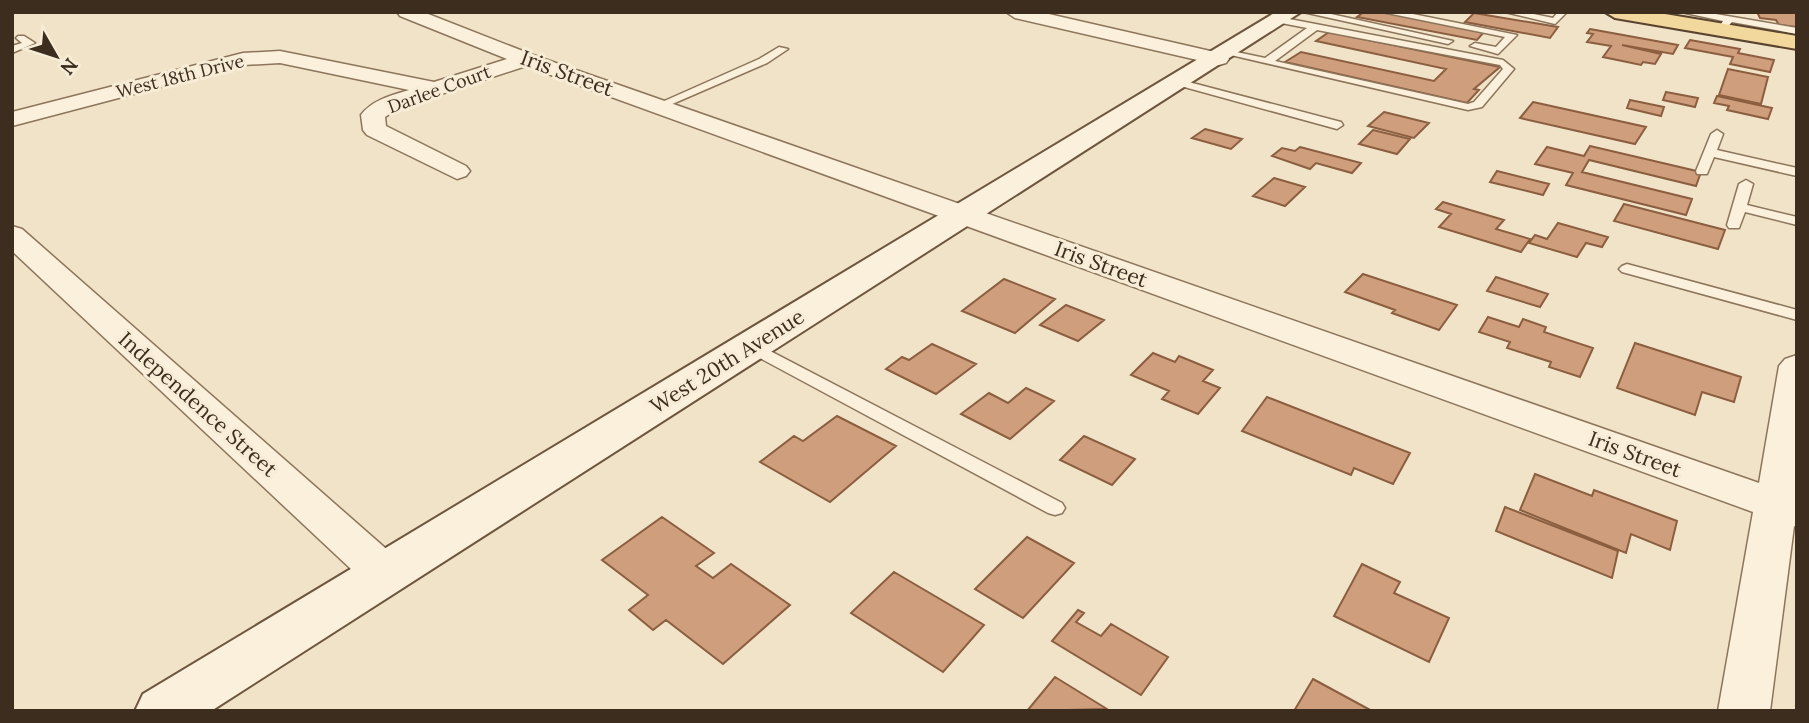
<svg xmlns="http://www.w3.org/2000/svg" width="1809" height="723" viewBox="0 0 1809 723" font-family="Lora,serif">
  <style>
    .building { fill: #cf9e7c; stroke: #8c5e40; stroke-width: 2 }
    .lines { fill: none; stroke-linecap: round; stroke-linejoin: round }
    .lane-casing { stroke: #8c755b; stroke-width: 3 }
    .street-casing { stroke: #8c755b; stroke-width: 3 }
    .secondary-casing { stroke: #6e563e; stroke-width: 4 }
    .primary-casing { stroke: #5a432f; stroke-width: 4 }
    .lane { fill: #faf0db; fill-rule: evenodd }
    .street { fill: #faf0db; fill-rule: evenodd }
    .secondary { fill: #faf0db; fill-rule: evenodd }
    .primary { fill: #f3d89e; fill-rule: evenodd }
    .labels { text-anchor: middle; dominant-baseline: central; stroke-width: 6; stroke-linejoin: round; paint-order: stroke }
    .far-street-label { font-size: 18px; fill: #3c2d1f; stroke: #f7edd7 }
    .street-label { font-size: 21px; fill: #3c2d1f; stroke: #f7edd7 }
  </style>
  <rect width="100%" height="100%" fill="#f0e3c7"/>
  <path class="building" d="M 1364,12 L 1384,12 L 1485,31 L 1477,40 L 1357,17 Z
    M 1757,12 L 1797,12 L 1797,27 L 1779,25 L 1776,20 L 1760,18 Z
    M 1474,13 L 1558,27 L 1550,38 L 1465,22 Z
    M 1590,29 L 1678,45 L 1673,54 L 1622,45 L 1661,54 L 1655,64 L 1643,62 L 1641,65 L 1603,57 L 1611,46 L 1587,42 L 1593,34 L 1587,33 Z
    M 1329,32 L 1500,67 L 1474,89 L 1479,90 L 1467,103 L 1285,62 L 1301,52 L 1434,81 L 1446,69 L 1316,41 Z
    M 1690,40 L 1740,49 L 1738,53 L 1774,60 L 1770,72 L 1730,64 L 1733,57 L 1685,48 Z
    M 1728,69 L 1768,77 L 1761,104 L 1719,95 Z
    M 1666,92 L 1698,98 L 1695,107 L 1663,100 Z
    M 1717,96 L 1772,108 L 1768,119 L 1727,110 L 1729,106 L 1714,103 Z
    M 1630,100 L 1664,107 L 1661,116 L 1627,108 Z
    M 1533,102 L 1646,127 L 1635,144 L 1520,118 Z
    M 1384,112 L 1429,123 L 1414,138 L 1368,126 Z
    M 1205,129 L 1242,139 L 1231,149 L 1192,138 Z
    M 1373,130 L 1410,139 L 1397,154 L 1359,144 Z
    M 1590,146 L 1701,172 L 1696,186 L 1589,160 L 1582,172 L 1692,199 L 1686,215 L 1566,185 L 1573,173 L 1535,164 L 1547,147 L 1584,156 Z
    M 1300,147 L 1361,163 L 1352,173 L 1316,163 L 1310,169 L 1272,156 L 1282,148 L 1295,151 Z
    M 1497,171 L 1549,184 L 1543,195 L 1490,182 Z
    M 1274,178 L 1305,187 L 1285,206 L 1253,196 Z
    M 1443,202 L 1504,220 L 1496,229 L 1530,239 L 1521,252 L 1439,227 L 1451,214 L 1436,209 Z
    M 1624,204 L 1725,230 L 1718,249 L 1614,221 Z
    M 1558,223 L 1608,237 L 1602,247 L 1586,243 L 1577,257 L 1529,243 L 1535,235 L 1547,239 Z
    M 1363,274 L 1457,305 L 1439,330 L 1392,313 L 1395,310 L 1345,292 Z
    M 1496,277 L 1548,294 L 1540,307 L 1487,291 Z
    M 1004,279 L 1055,299 L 1015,333 L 962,311 Z
    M 1066,305 L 1104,320 L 1078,341 L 1040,325 Z
    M 1488,317 L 1519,327 L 1523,319 L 1546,327 L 1544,332 L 1593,348 L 1580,377 L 1549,367 L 1551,362 L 1507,348 L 1510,342 L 1479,332 Z
    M 1635,343 L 1741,377 L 1734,402 L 1702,392 L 1695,415 L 1617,388 Z
    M 932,344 L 976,364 L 936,394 L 886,369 L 902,357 L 909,360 Z
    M 1153,353 L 1175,362 L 1179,356 L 1213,370 L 1203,381 L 1220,388 L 1198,414 L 1162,399 L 1169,391 L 1131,375 Z
    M 1026,388 L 1054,401 L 1010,439 L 961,414 L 989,393 L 1008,403 Z
    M 1267,397 L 1410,453 L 1393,484 L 1354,468 L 1351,475 L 1242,431 Z
    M 837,416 L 896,446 L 830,502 L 760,462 L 794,436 L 803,441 Z
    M 1084,436 L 1135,459 L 1112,485 L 1060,460 Z
    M 1535,474 L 1592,496 L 1594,490 L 1677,521 L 1670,550 L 1631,534 L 1626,553 L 1520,510 Z
    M 1505,507 L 1618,551 L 1612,578 L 1496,531 Z
    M 662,517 L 714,553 L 696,566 L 713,578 L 731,564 L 790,605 L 723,664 L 666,620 L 653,630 L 629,610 L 648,595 L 602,560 Z
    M 1027,537 L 1074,563 L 1023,618 L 975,589 Z
    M 1362,564 L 1400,582 L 1394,593 L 1449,618 L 1429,662 L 1334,616 Z
    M 894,572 L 984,625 L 943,672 L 851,613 Z
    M 1078,610 L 1084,613 L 1076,622 L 1101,636 L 1111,624 L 1168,657 L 1141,695 L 1052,641 Z
    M 1055,677 L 1107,709 L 1027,711 Z
    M 1313,679 L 1372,711 L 1294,711 Z"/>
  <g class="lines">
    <defs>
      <path id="lane" d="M 1303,12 L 1322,12 L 1453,41 L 1448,44 Z
        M 1382,12 L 1403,12 L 1517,35 L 1498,54 L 1470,46 L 1475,43 L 1496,47 L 1505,37 Z
        M 1505,12 L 1524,12 L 1553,18 L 1558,12 L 1567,12 L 1555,24 Z
        M 1681,12 L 1704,12 L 1797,28 L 1797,34 L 1732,22 L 1722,33 L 1717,30 L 1723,21 Z
        M 1279,17 L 1503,60 L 1514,69 L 1482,107 L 1468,110 L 1222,53 L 1227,50 L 1265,58 L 1307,28 L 1276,22 L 1274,20 ZM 1317,30 L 1500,65 L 1503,69 L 1474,102 L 1468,104 L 1275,61 Z
        M 18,36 L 24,36 L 35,43 L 12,53 L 12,46 L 22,43 L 16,38 Z
        M 779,47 L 788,49 L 767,63 L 663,108 L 653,106 L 759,59 Z
        M 1181,80 L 1341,122 L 1343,125 L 1337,129 L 1177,85 L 1176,83 Z
        M 1717,130 L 1723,134 L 1717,150 L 1797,168 L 1797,176 L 1714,157 L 1707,174 L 1697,174 L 1696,171 L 1711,134 Z
        M 1746,180 L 1753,184 L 1747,205 L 1797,217 L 1797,225 L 1745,212 L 1739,228 L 1729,228 L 1727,225 L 1739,184 Z
        M 1627,264 L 1797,310 L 1797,320 L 1622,272 L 1619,269 L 1622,266 Z
        M 751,341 L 1062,503 L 1065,508 L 1062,513 L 1055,515 L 1048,513 L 745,350 L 742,346 L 745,342 Z"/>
      <path id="street" d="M 397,12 L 423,12 L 533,55 L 1759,483 L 1779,366 L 1785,359 L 1797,355 L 1797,527 L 1794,526 L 1770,711 L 1718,711 L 1753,512 L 526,66 L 399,108 L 385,117 L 386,126 L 466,166 L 470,171 L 466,176 L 457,179 L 367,135 L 363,130 L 361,115 C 372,100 392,95 409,90 L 280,63 L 244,65 L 12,126 L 12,112 L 243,53 L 280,51 L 434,82 L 507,59 L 400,16 Z
        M 1006,12 L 1040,12 L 1219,53 L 1226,55 L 1229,59 L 1226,63 L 1219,65 L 1015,18 Z
        M 12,226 L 22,229 L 400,561 L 407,573 L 400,585 L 384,590 L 368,585 L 12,251 Z"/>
      <path id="secondary" d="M 1276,12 L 1301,12 L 211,711 L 135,711 L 143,694 Z"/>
      <path id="primary" d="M 1605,12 L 1653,12 L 1797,36 L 1797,49 L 1615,18 Z"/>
    </defs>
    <use href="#lane" class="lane-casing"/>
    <use href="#street" class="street-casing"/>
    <use href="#secondary" class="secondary-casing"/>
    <use href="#primary" class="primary-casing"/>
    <use href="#lane" class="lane"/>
    <use href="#street" class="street"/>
    <use href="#secondary" class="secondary"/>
    <use href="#primary" class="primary"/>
  </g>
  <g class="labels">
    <g class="far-street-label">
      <text transform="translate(180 76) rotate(-14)">West 18th Drive</text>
      <text transform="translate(439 89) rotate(-20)">Darlee Court</text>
    </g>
    <g class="street-label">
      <text transform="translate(567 73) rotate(20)">Iris Street</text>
      <text transform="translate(1101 264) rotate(20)">Iris Street</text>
      <text transform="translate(727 361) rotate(-32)">West 20th Avenue</text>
      <text transform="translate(198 404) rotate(42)">Independence Street</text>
      <text transform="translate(1635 454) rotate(20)">Iris Street</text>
    </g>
  </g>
  <rect width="1809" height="723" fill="none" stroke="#3c2d1f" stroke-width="28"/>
  <g transform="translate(56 56) rotate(129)" stroke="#f7edd7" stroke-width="5" paint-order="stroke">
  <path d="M0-5L12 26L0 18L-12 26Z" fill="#3c2d1f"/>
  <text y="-10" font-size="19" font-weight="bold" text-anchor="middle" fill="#3c2d1f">N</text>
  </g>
</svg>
